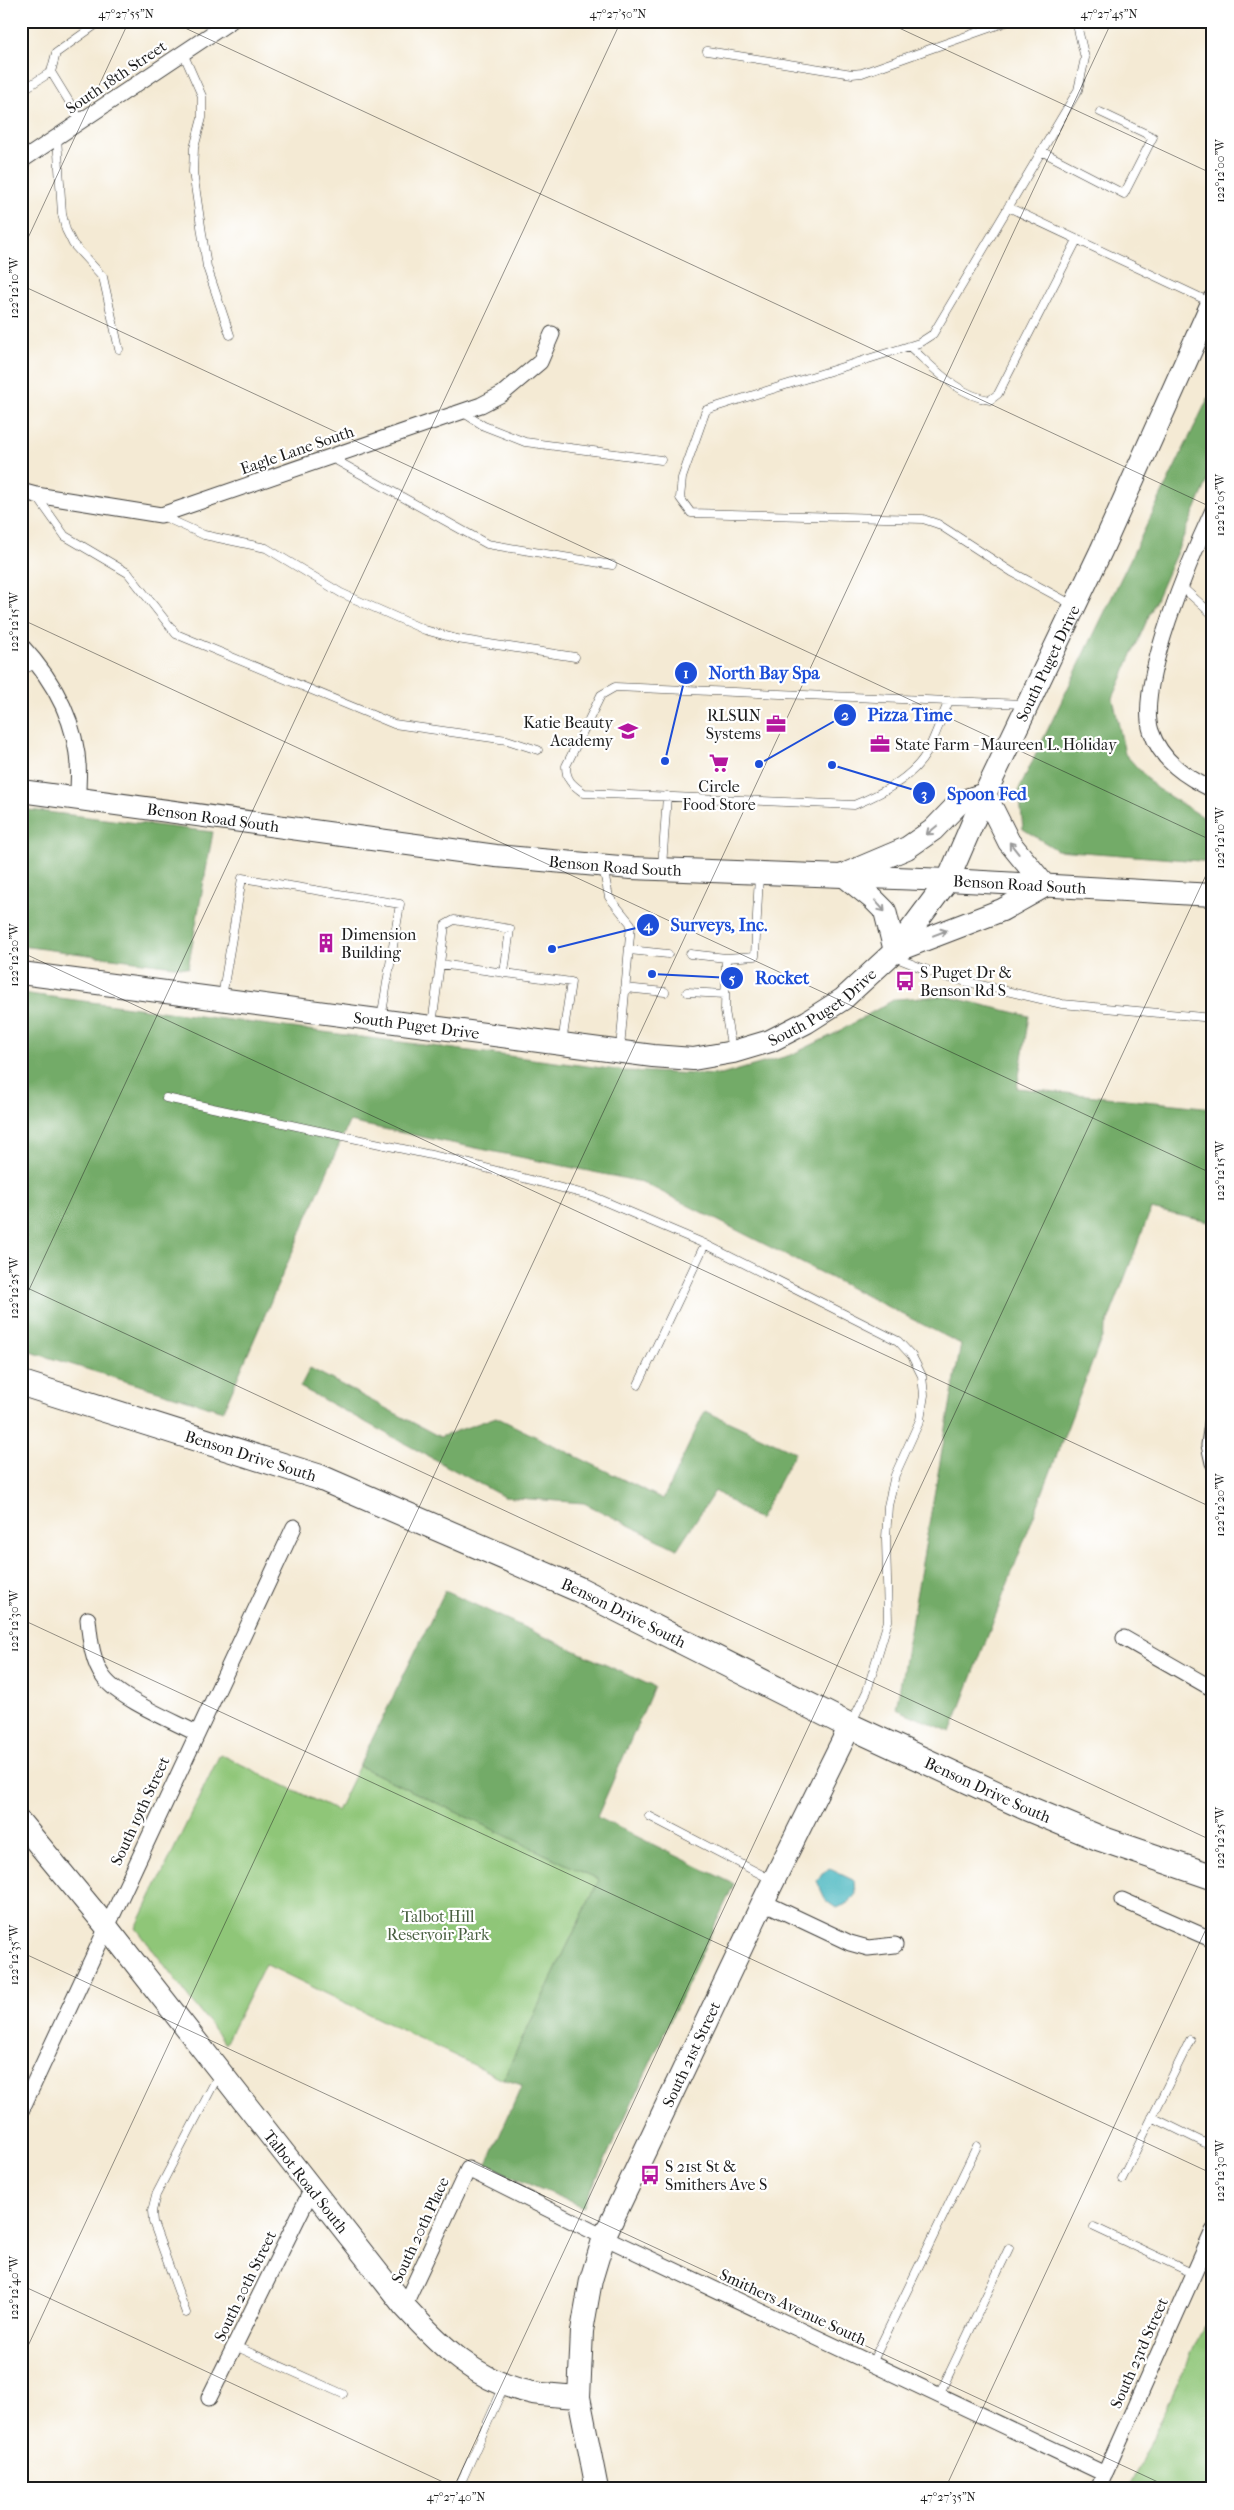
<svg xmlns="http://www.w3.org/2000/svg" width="1234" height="2510" viewBox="0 0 1234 2510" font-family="'IM FELL French Canon',serif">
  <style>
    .green { fill: #8fc678; stroke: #56714a }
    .forest { fill: #73ab68; stroke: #486442 }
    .water { fill: #47b6bf; stroke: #32696e }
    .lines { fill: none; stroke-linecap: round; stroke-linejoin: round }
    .lane-casing { stroke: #3c3b38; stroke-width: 9 }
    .street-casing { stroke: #3c3b38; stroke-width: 17 }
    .secondary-casing { stroke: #3c3b38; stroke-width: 24 }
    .primary-casing { stroke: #3c3b38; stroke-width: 27 }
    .lane { stroke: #fff; stroke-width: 8 }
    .street { stroke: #fff; stroke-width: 15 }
    .secondary { stroke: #fff; stroke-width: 22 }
    .primary { stroke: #fff; stroke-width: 25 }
    .oneway { stroke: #999 }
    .ticks { fill: none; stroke: #1c1c1c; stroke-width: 1; stroke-opacity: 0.45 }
    .labels { text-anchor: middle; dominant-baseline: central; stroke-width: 4.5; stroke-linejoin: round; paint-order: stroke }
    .street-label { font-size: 16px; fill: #1c1c1c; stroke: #fff }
    .poi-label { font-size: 16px; fill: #1c1c1c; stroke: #fff; text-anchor: start }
    .park-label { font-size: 16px; fill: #4a6041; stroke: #fff }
    .leader { fill: none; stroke: #1d4ed8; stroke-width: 2 }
    .callout-dot { fill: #1d4ed8; stroke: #fff; stroke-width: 2 }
    .mark-label { font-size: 15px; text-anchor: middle; font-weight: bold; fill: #fff }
    .callout-label { font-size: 18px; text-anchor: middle; font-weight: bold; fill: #1d4ed8; stroke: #fff; stroke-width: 4.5; stroke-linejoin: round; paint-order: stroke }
    .neatline { fill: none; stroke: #1c1c1c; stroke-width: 2 }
    .ticks-label { font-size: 12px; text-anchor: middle; fill: #1c1c1c }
  </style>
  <rect width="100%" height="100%" fill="#fff"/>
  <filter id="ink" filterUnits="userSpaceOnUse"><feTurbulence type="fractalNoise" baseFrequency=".02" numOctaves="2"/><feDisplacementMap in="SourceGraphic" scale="10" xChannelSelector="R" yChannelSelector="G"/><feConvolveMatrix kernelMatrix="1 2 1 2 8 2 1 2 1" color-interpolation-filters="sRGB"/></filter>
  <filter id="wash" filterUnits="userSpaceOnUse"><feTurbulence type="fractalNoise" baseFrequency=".0096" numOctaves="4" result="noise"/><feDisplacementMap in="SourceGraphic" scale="20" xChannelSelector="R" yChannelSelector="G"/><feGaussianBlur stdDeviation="1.12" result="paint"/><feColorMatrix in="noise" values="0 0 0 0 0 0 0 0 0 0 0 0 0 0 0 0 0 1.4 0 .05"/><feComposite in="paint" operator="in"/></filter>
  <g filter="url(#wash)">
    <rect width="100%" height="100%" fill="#f4ead4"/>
    <path class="green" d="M 220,1754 L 337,1811 L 359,1766 L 599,1880 L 503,2079 L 265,1964 L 225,2044 L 136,1928 Z
      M 1213,2306 L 1213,2489 L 1129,2489 Z"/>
    <path class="forest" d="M 1213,388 L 1213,469 L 1113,698 L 1125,754 L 1156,788 L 1213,823 L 1213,862 L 1057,850 L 1023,829 L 1019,789 Z
      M 21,809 L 213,832 L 188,968 L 21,946 Z
      M 21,993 L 625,1071 L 721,1075 L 791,1055 L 836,1033 L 895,999 L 945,996 L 1029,1016 L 1017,1088 L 1213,1108 L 1213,1223 L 1151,1209 L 951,1732 L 896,1709 L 961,1344 L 642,1182 L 349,1122 L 223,1411 L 21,1349 Z
      M 310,1368 L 440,1437 L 496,1417 L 663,1499 L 705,1411 L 795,1452 L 759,1520 L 715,1491 L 677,1549 L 584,1503 L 504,1497 L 300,1387 Z
      M 445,1591 L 654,1687 L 597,1817 L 734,1884 L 583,2207 L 486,2166 L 522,2085 L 503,2079 L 599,1880 L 359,1766 Z"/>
    <path class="water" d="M 830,1869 L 855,1881 L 856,1894 L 847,1904 L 836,1908 L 826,1901 L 817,1881 L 822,1873 Z"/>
  </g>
  <g filter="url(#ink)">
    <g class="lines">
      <defs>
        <path id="lane" d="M 707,51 L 852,74 L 862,73 L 1009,21
          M 183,53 L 202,96 L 202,118 L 194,148 L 193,172 L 207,267 L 230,335
          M 51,72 L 56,53 L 94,26
          M 21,91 L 51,72 L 81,121
          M 57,137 L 62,214 L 66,230 L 73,244 L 103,277 L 119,349
          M 1041,151 L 1124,194 L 1153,137 L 1100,112
          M 1008,207 L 1210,302
          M 909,346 C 932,366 958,396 990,400 L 998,394 L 1077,240
          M 462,412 L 484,426 L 525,442 L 661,460
          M 332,458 L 487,544 L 612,565
          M 36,495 L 65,536 L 128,573 L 176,634 L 394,724 L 507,740 L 538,750
          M 162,516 L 204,535 L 266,548 L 341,593 L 425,630 L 457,639 L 575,657
          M 1182,587 L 1213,615
          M 1073,605 L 1012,572 L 938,524 L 923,519 L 691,513 L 680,498 L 682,478 L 706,410 L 919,343 L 933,334 L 1078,90 L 1085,58 L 1076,21
          M 21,671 L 38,663
          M 949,701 C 941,718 935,738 926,754 C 911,779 879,795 854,805 L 584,793 C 573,785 566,781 566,766 L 601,695 L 615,687 L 949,701 L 1024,704
          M 603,867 L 609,897 L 631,924 L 620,1049
          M 662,867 L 667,796
          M 629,950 L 668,954
          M 690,954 L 726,958
          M 894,957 L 942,976 L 1062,1004 L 1213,1018
          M 440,964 L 571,982 L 562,1043
          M 625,988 L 665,992
          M 687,992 L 725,994
          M 222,997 L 242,878 L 400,904 L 381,1019
          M 432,1025 L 445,925 L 454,920 L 510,929 L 504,973
          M 732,1050 L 725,1011 L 726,958 L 755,956 L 759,875
          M 166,1098 L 459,1161 L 592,1196 L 705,1244 L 898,1341 L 912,1356 L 922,1376 L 924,1395 L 920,1420 L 895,1475 L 888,1506 L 886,1538 L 888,1621 L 867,1691 L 851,1724
          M 638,1385 L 705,1244
          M 649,1816 L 772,1880
          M 1152,2117 L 1213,2147
          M 1122,2179 L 1190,2040
          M 1094,2227 L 1194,2274
          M 186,2313 L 153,2222 L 152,2211 L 156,2195 L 219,2074
          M 235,2346 L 343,2394
          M 872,2363 L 977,2146
          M 939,2395 L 1009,2248
          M 458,2489 L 504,2386"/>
        <path id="street" d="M 21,161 L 231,21
          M 21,491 L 36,495 L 161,515 L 481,405 L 502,394 L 540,362 L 552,334
          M 1213,510 C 1192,555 1136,685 1151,731 C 1161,761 1186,777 1213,790
          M 21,645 C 61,688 85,738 77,798
          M 1213,1416 L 1209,1445 L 1213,1463
          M 88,1619 C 90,1639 92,1662 104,1678 C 120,1699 171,1720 196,1733
          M 1124,1638 L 1213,1689
          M 1122,1900 L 1213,1940
          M 763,1902 L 850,1943 L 868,1948 L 895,1945
          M 21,2111 L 294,1527
          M 404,2306 L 468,2169 L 604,2237 L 1105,2474
          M 209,2398 L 312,2189
          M 1098,2489 L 1213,2231"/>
        <g id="secondary">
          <path id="s1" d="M 21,791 L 496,856 L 631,868 L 948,880 L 1213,895"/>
          <path d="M 985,794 L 1009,842 L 1045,886"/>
          <path d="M 848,873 L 907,848 L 933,830 L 960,802 L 985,794"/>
          <path d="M 843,875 L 873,899 L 885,911 L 895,951"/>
          <path d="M 895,951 L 1002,910 L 1045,886"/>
          <path id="s2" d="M 21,973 L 653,1056 L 693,1059 L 733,1052 L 770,1041 L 807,1022 L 843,999 L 895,951 L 948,880 L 985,794 L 1101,551 L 1213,301"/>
          <path id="s3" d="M 21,1823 L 106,1926 L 404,2306 C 441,2346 476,2382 533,2393 C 548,2395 564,2396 579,2397"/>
          <path id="s4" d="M 597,2489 L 579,2397 L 582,2331 L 591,2280 L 604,2237 L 763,1902 L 850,1726"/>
        </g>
        <g id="primary">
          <path id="s5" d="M 21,1383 L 319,1477 L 578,1589 L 850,1726 L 1027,1808 L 1099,1838 L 1213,1877"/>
        </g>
      </defs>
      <use href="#lane" class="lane-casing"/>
      <use href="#street" class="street-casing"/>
      <use href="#secondary" class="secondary-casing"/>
      <use href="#primary" class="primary-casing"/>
      <use href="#lane" class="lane"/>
      <use href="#street" class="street"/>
      <use href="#secondary" class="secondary"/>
      <use href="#primary" class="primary"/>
    </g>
    <defs><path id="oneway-shaft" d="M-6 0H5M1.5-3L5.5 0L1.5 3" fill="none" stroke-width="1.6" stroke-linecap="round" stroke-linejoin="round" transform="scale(1.25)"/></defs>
    <g class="oneway">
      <use href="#oneway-shaft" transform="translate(932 830) rotate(140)"/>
      <use href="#oneway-shaft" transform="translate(1014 848) rotate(-128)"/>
      <use href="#oneway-shaft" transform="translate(880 906) rotate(49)"/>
      <use href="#oneway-shaft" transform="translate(940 933) rotate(-21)"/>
    </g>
  </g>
  <path class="ticks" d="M 170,21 L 1213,508M 884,21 L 1213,174M 21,253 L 129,21M 21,285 L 1213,841M 21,619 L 1213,1174M 21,952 L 1213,1508M 21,1285 L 1213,1841M 21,1307 L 621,21M 21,1619 L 1213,2174M 21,1952 L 1173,2489M 21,2285 L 458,2489M 21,2361 L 1112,21M 453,2489 L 1213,860M 945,2489 L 1213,1914"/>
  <defs>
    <symbol id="office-bare" viewBox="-9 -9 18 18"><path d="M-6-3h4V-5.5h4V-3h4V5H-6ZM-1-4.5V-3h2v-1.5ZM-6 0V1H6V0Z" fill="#b5179e" stroke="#fff" stroke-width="2.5" paint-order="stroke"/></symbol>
    <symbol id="school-bare" viewBox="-9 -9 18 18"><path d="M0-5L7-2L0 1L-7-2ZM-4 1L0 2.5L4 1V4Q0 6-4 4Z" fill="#b5179e" stroke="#fff" stroke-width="2.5" paint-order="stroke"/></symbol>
    <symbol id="supermarket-bare" viewBox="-9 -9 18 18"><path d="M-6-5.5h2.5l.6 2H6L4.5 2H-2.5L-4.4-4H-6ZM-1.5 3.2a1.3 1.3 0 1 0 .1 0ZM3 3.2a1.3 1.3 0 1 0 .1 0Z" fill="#b5179e" stroke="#fff" stroke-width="2.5" paint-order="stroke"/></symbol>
    <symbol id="building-bare" viewBox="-9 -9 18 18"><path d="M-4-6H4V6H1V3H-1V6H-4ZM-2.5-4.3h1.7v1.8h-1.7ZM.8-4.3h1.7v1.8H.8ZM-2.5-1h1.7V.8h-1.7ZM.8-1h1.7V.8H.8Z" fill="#b5179e" stroke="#fff" stroke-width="2.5" paint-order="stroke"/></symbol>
    <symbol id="bus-bare" viewBox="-9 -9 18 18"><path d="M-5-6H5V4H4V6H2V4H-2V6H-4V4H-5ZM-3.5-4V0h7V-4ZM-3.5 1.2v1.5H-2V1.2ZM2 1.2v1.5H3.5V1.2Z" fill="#b5179e" stroke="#fff" stroke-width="2.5" paint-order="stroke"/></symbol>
  </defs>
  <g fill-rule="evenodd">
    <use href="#office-bare" x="762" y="710" width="28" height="28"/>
    <use href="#school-bare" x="614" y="717" width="28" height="28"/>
    <use href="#office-bare" x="866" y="730" width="28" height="28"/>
    <use href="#supermarket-bare" x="705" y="749" width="28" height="28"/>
    <use href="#building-bare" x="312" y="929" width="28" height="28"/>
    <use href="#bus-bare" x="891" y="967" width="28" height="28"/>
    <use href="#bus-bare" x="636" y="2161" width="28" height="28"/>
  </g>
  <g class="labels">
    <g class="street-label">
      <text transform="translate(116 77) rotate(-34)">South 18th Street</text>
      <text transform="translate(297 450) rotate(-19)">Eagle Lane South</text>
      <text stroke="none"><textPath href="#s2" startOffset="1239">South Puget Drive</textPath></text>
      <text stroke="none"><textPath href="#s1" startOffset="194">Benson Road South</textPath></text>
      <text stroke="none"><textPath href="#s1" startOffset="599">Benson Road South</textPath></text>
      <text stroke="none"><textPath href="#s1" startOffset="1004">Benson Road South</textPath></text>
      <text stroke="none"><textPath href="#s2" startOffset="819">South Puget Drive</textPath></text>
      <text stroke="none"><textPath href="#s2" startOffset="399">South Puget Drive</textPath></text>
      <text stroke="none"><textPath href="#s5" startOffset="241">Benson Drive South</textPath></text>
      <text stroke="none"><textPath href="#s5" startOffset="646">Benson Drive South</textPath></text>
      <text stroke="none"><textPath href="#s5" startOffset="1051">Benson Drive South</textPath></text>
      <text transform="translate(140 1811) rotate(-65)">South 19th Street</text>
      <text stroke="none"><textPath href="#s4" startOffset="459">South 21st Street</textPath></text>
      <text stroke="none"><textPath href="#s3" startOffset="458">Talbot Road South</textPath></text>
      <text transform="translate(420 2230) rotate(-65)">South 20th Place</text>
      <text transform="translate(245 2286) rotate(-64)">South 20th Street</text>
      <text transform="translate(793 2307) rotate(25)">Smithers Avenue South</text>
      <text transform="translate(1139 2353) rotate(-66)">South 23rd Street</text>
    </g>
    <g class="poi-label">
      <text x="761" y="715" text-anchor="end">RLSUN<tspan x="761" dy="18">Systems</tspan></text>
      <text x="613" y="722" text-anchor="end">Katie Beauty<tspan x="613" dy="18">Academy</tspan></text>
      <text x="895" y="744">State Farm - Maureen L. Holiday</text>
      <text x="719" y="786" text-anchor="middle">Circle<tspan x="719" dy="18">Food Store</tspan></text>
      <text x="341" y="934">Dimension<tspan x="341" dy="18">Building</tspan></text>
      <text x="920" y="972">S Puget Dr &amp;<tspan x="920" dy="18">Benson Rd S</tspan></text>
      <text x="665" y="2166">S 21st St &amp;<tspan x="665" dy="18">Smithers Ave S</tspan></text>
    </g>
    <g class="park-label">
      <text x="438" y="1916">Talbot Hill<tspan x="438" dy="18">Reservoir Park</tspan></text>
    </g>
  </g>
  <path class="leader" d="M665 761L686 673M759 764L845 715M832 765L924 793M552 949L648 925M652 974L732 978"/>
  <g class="callout-dot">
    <circle cx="665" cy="761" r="5"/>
    <circle cx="759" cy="764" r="5"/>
    <circle cx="832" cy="765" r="5"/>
    <circle cx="552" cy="949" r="5"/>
    <circle cx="652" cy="974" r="5"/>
    <circle cx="686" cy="673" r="12"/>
    <circle cx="845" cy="715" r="12"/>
    <circle cx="924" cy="793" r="12"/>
    <circle cx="648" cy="925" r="12"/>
    <circle cx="732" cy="978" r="12"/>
  </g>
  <g class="mark-label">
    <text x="686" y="678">1</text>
    <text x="845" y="720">2</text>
    <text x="924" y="799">3</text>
    <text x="648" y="930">4</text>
    <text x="732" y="983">5</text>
  </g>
  <g class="callout-label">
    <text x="764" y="679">North Bay Spa</text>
    <text x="910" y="721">Pizza Time</text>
    <text x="987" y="800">Spoon Fed</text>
    <text x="719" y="931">Surveys, Inc.</text>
    <text x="782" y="984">Rocket</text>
  </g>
  <rect width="1234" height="2510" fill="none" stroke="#fff" stroke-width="55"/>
  <rect x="28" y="28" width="1178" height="2454" class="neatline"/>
  <g class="ticks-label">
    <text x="126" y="18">47°27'55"N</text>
    <text x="618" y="18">47°27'50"N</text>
    <text x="1109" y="18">47°27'45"N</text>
    <text transform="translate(1220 171) rotate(-90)" y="4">122°12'00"W</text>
    <text transform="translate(14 288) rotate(-90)" y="4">122°12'10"W</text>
    <text transform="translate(1220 505) rotate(-90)" y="4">122°12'05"W</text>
    <text transform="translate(14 622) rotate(-90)" y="4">122°12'15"W</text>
    <text transform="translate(1220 838) rotate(-90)" y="4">122°12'10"W</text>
    <text transform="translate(14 955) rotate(-90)" y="4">122°12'20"W</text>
    <text transform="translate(1220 1171) rotate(-90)" y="4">122°12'15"W</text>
    <text transform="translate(14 1288) rotate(-90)" y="4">122°12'25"W</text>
    <text transform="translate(1220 1505) rotate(-90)" y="4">122°12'20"W</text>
    <text transform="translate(14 1621) rotate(-90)" y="4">122°12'30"W</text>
    <text transform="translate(1220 1838) rotate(-90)" y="4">122°12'25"W</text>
    <text transform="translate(14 1955) rotate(-90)" y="4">122°12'35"W</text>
    <text transform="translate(1220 2171) rotate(-90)" y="4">122°12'30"W</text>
    <text transform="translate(14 2288) rotate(-90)" y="4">122°12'40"W</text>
    <text x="456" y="2501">47°27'40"N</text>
    <text x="948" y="2501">47°27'35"N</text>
  </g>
</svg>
